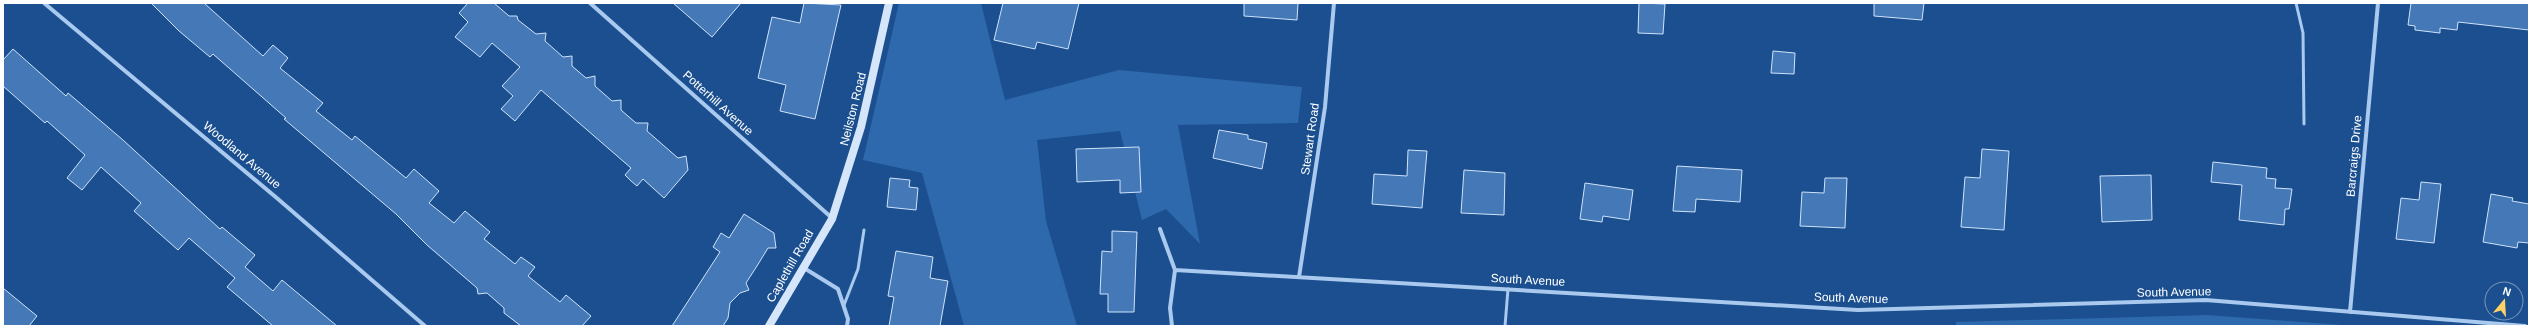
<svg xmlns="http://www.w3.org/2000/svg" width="2532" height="329" viewBox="0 0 2532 329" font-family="Arial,sans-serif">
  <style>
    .green { fill: #2e69ad }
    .building { fill: #4478b7; stroke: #cfe3fa }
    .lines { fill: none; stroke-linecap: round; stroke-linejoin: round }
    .service { stroke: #a9c9ee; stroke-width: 3 }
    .minor { stroke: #a9c9ee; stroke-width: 4 }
    .secondary { stroke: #d6e6fa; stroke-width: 8 }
    .labels { text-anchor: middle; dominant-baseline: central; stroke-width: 3.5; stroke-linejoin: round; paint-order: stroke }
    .street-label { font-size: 12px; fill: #fff; stroke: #1b4f8f }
  </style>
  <rect width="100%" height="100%" fill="#1b4f8f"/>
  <path class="green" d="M 899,3 L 981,3 L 1005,100 L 1119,70 L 1302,87 L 1298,123 L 1178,125 L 1200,244 L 1166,209 L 1142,220 L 1120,131 L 1037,140 L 1046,221 L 1077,326 L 964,326 L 922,173 L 863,160 Z
    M 2207,315 L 2355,326 L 1956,326 L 1956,322 Z"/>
  <path class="building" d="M 151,3 L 204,3 L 263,56 L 273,45 L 288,58 L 280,68 L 323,103 L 316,111 L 352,140 L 355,136 L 406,178 L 414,169 L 439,191 L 429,203 L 454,223 L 465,211 L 490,232 L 484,239 L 515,264 L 521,257 L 535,267 L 528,276 L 560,302 L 566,295 L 591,316 L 582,326 L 521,326 L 504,313 L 504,308 L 487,293 L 478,294 L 477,288 L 427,245 L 396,214 L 284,119 L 286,118 L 213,54 L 210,57 L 179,31 Z
    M 468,3 L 494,3 L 509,16 L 517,16 L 518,20 L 536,34 L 546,33 L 545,41 L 563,57 L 572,56 L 572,66 L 586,78 L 595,76 L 595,86 L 612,101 L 621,100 L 621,110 L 636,123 L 648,123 L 647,131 L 663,145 L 678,158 L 686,156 L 688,170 L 664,198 L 643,179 L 637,186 L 631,181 L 625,175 L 631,168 L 541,90 L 515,121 L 501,109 L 513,96 L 502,86 L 520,67 L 492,43 L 480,57 L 455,37 L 468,22 L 459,13 Z
    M 673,3 L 741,3 L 712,37 Z
    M 804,3 L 841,5 L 815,119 L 780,111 L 786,85 L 758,78 L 772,17 L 800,23 Z
    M 1003,3 L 1079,3 L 1068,49 L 1037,42 L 1035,49 L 994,40 Z
    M 1244,3 L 1298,3 L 1297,20 L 1244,16 Z
    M 1639,3 L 1665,4 L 1663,34 L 1638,33 Z
    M 1874,3 L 1924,3 L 1922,20 L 1874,16 Z
    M 2411,3 L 2529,3 L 2529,30 L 2458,22 L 2457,30 L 2440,28 L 2440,33 L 2415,30 L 2415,26 L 2408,25 Z
    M 13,49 L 66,96 L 68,93 L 123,140 L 220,229 L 222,227 L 255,255 L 245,267 L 273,291 L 282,280 L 337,326 L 273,326 L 227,287 L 235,278 L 189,238 L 178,250 L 134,211 L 141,203 L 101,167 L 82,190 L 67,178 L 85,155 L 47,121 L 45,123 L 3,86 L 3,60 Z
    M 1773,51 L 1795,53 L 1794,74 L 1771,73 Z
    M 1219,130 L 1248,135 L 1248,139 L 1267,143 L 1262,169 L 1213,158 Z
    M 1139,147 L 1141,192 L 1120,193 L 1120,180 L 1077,182 L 1076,149 Z
    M 1982,149 L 2009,151 L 2004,230 L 1961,227 L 1965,177 L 1980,178 Z
    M 1408,150 L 1427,151 L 1422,208 L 1372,204 L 1374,174 L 1407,176 Z
    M 2213,162 L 2267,168 L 2266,178 L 2276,179 L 2275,188 L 2292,189 L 2289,209 L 2285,209 L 2284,225 L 2239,220 L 2242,185 L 2211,182 Z
    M 1677,166 L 1742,170 L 1740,202 L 1696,199 L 1695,212 L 1673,211 Z
    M 1464,170 L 1505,173 L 1504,215 L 1461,213 Z
    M 2151,175 L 2152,220 L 2102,222 L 2100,176 Z
    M 890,178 L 910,180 L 909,187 L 918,188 L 916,210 L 887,207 Z
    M 1825,178 L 1847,178 L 1845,228 L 1800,226 L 1802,192 L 1824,193 Z
    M 2421,182 L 2441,184 L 2434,243 L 2396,239 L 2401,198 L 2419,200 Z
    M 1585,183 L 1633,190 L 1629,220 L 1603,216 L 1602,222 L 1580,219 Z
    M 2491,194 L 2513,198 L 2512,201 L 2529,204 L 2529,243 L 2518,242 L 2517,248 L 2483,242 Z
    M 744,214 L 774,233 L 776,248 L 768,248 L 757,266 L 746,283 L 749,290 L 740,293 L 730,303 L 728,318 L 723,326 L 672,326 L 720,252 L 713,247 L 721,233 L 729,238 Z
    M 1112,231 L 1137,232 L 1134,312 L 1108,312 L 1108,294 L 1100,294 L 1102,251 L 1112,252 Z
    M 896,251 L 933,257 L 930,278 L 948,281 L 940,326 L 889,326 L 894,297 L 888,296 Z
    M 3,288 L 37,316 L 29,326 L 3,326 Z"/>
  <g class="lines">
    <path class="service" d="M 2296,3 L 2303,33 L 2304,124
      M 844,305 L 858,269 L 864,230
      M 1505,326 L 1508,289"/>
    <path class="minor" d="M 44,3 L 278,199 L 425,326
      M 590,3 L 832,218
      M 1160,229 L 1175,270 L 1170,308 L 1172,326
      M 804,268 L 838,289 L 848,319 L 847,326
      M 1175,270 L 1858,310 L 2206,300 L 2525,326
      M 1299,277 L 1325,107 L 1334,3
      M 2350,312 L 2378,3"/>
    <path class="secondary" d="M 769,326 L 832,219 L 861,127 L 889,3"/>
  </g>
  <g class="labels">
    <g class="street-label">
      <text transform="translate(718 103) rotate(42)">Potterhill Avenue</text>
      <text transform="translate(853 109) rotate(-76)">Neilston Road</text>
      <text transform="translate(1310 139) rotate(-82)">Stewart Road</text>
      <text transform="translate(242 155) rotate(40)">Woodland Avenue</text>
      <text transform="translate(2354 156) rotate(-85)">Barcraigs Drive</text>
      <text transform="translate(790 266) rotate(-60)">Caplethill Road</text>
      <text transform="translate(1528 280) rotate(3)">South Avenue</text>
      <text transform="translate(2174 292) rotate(-1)">South Avenue</text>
      <text transform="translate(1851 298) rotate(2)">South Avenue</text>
    </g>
  </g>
  <rect width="2532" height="329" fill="none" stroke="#ffffff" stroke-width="8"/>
  <g transform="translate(2504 301) rotate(18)"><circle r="19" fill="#1b4f8f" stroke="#7695bc"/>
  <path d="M0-3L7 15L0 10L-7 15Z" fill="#ffd166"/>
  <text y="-6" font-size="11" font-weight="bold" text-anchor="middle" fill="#ffffff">N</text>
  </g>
</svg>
